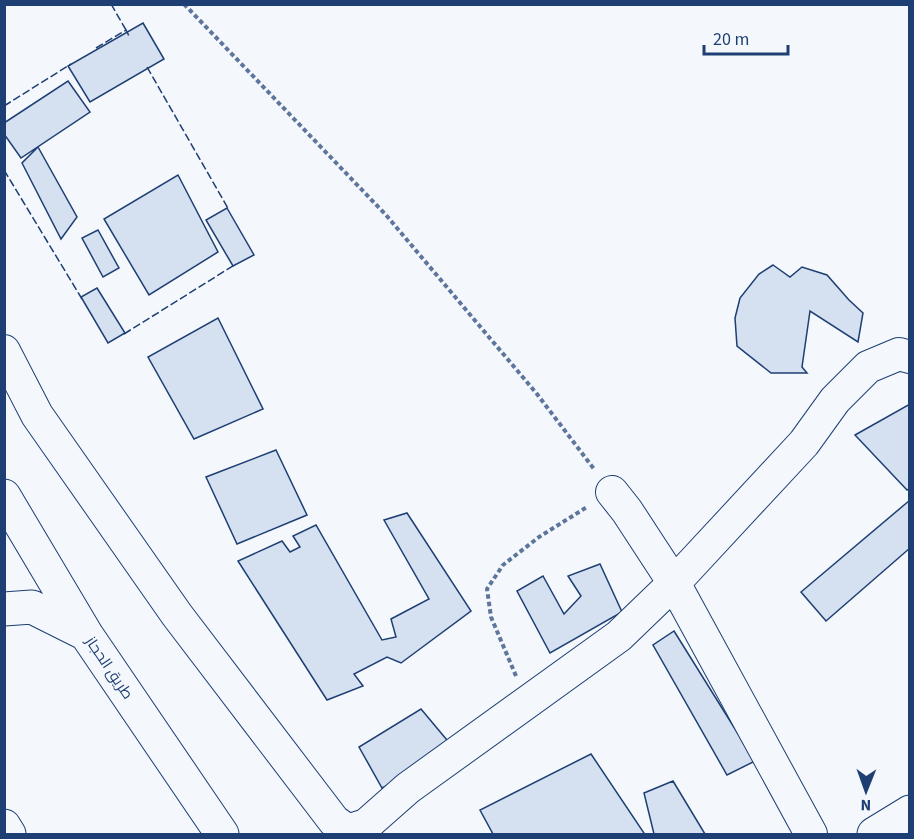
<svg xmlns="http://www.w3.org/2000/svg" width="914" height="839" viewBox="0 0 914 839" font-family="'Source Sans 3',Cairo,sans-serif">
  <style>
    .building { fill: #d5e0f0; stroke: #1d3f73; stroke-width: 1.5 }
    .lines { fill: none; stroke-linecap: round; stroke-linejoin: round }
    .minor-casing { stroke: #1d3f73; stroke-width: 34 }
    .major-casing { stroke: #1d3f73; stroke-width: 35 }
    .path { stroke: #5e769c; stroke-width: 4; stroke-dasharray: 4.5 3; stroke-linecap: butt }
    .minor { stroke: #f4f7fb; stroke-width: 32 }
    .major { stroke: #f4f7fb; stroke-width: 33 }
    .fence { stroke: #1d3f73; stroke-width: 1.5; stroke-dasharray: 8 3; stroke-linecap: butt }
    .labels { text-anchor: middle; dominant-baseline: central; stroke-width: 4.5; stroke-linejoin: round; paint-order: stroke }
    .street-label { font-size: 15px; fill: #1d3f73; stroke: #f4f7fb }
  </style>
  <rect width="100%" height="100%" fill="#f4f7fb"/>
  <path class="building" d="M 143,23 L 164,59 L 90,102 L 68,66 Z
    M 68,81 L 90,112 L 21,158 L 4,134 L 4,123 Z
    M 38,147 L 77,217 L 61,239 L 22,163 Z
    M 178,175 L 218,252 L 149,295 L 104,219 Z
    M 227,208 L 254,255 L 233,266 L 206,220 Z
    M 98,230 L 119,268 L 103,277 L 82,238 Z
    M 773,265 L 790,277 L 802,267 L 827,275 L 849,300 L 863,313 L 858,342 L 810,311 L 802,367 L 807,373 L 771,373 L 737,346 L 735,318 L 740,298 L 759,274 Z
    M 97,288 L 125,333 L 108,343 L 81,297 Z
    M 218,318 L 263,409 L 194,439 L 148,357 Z
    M 910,404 L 910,488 L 907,490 L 855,435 Z
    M 276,450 L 307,515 L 237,544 L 206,477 Z
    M 910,500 L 910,548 L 826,621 L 801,592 Z
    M 407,513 L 471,611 L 401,663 L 387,657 L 354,674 L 363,686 L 327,700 L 238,561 L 282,541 L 290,552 L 300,547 L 293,536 L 316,525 L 382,640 L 396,637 L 391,619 L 429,599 L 384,520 Z
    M 600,564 L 622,612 L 550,653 L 517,591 L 543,576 L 564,614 L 581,596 L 568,576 Z
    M 674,631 L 755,761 L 727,775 L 653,645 Z
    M 421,709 L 457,752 L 382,788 L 359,747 Z
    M 591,754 L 644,833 L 641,834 L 493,834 L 480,810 Z
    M 673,781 L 705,834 L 654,834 L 644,793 Z"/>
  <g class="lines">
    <defs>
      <path id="minor" d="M 4,351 L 37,415 L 177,615 L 334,821 L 344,828 L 350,830 L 366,825 L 408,788 L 619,636 L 674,583 L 804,443 L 835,400 L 868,367 L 899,354 L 910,357
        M 612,492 L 627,511 L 674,583 L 811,834"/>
      <path id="major" d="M 4,496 L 86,634 L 222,834
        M 4,609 L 32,607 L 86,634
        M 4,826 L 9,834
        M 874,834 L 910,812"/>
    </defs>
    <use href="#minor" class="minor-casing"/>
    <use href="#major" class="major-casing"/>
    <path class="path" d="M 184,4 L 386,215 L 537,394 L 594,469
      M 516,676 L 491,617 L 487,589 L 503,565 L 539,537 L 587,507"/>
    <use href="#minor" class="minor"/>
    <use href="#major" class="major"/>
    <path class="fence" d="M 111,4 L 126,30
      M 96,48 L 126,30 L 129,36
      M 147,67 L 229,210
      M 4,106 L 71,64
      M 4,170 L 82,299
      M 124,334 L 236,264"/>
  </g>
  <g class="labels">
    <g class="street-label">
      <text transform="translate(109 668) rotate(56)">طريق الحجاز</text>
    </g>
  </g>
  <rect width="914" height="839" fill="none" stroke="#1d3f73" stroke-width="12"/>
  <g transform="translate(866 791) rotate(181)" stroke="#f4f7fb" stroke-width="4.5" paint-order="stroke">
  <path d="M0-4.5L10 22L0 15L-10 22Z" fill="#1d3f73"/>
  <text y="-9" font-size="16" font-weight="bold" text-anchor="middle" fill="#1d3f73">N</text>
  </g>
  <path d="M704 45v9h84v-9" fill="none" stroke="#1d3f73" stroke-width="3"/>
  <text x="713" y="45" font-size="18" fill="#1d3f73" stroke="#f4f7fb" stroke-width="4.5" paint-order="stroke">20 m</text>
</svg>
